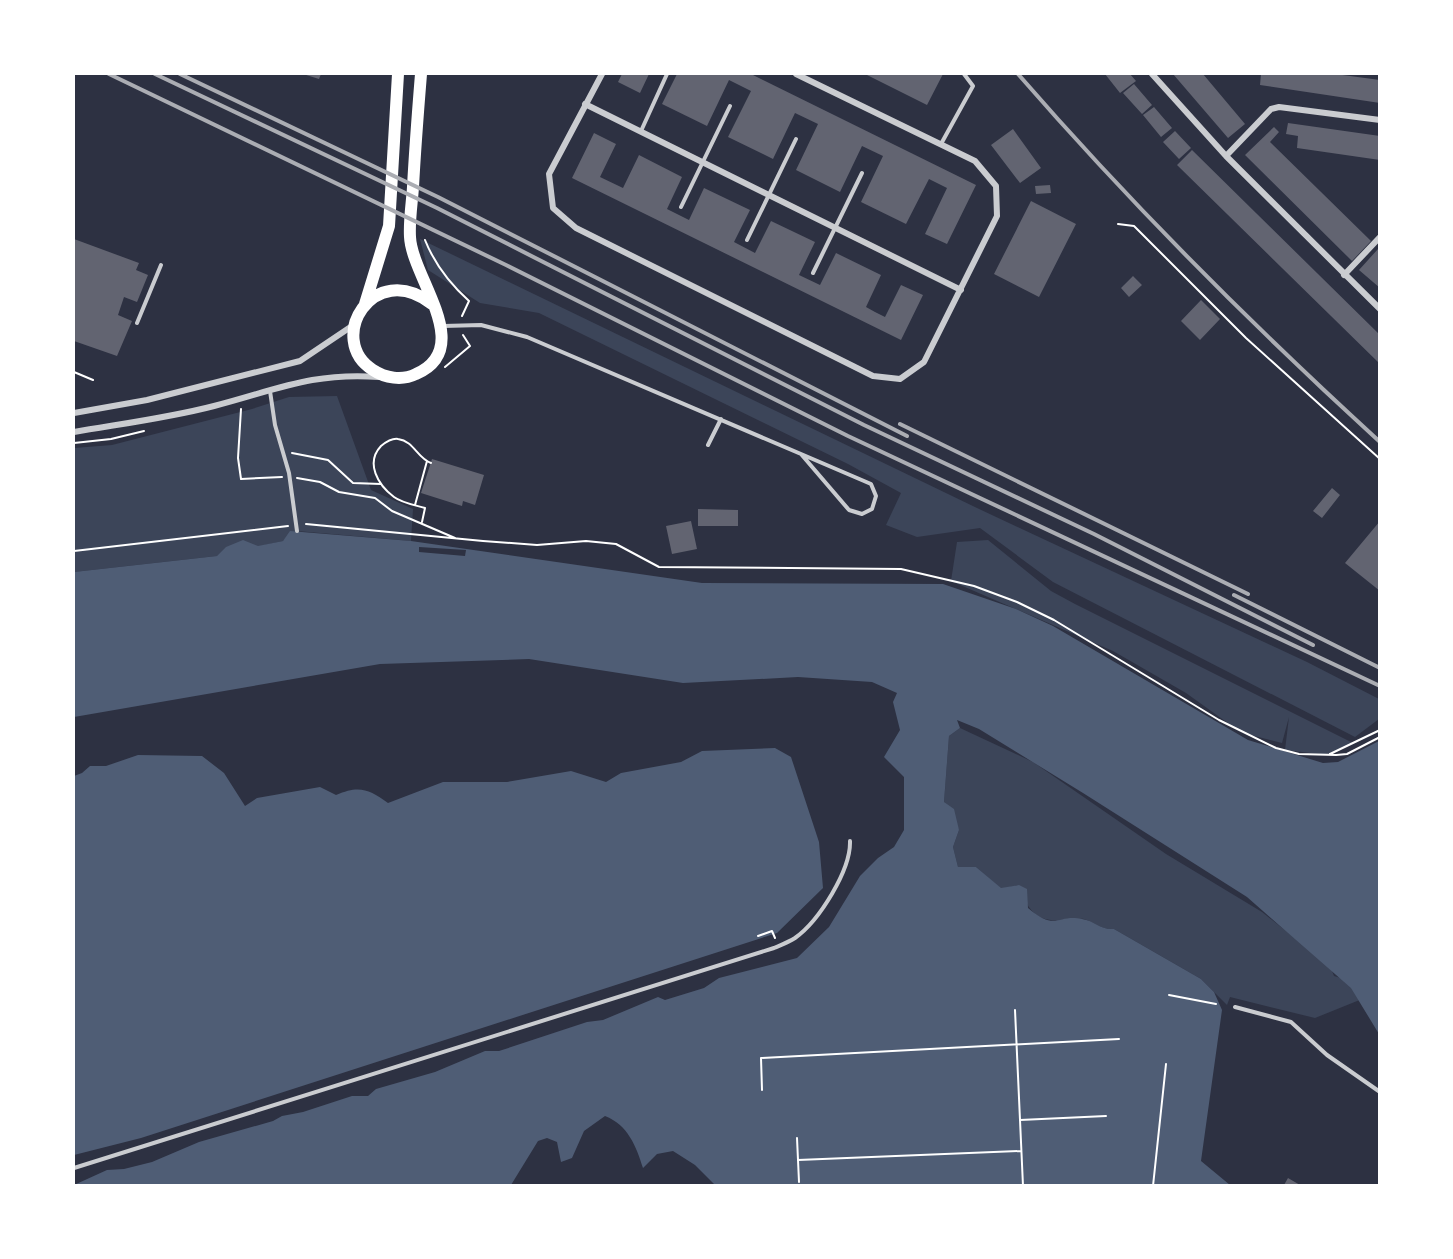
<svg xmlns="http://www.w3.org/2000/svg" width="1453" height="1259" viewBox="0 0 1453 1259" font-family="Lato,sans-serif">
  <style>
    .green { fill: #3c4559 }
    .water { fill: #4f5d75 }
    .pier { fill: #2d3142 }
    .building { fill: #626471 }
    .lines { fill: none; stroke-linecap: round; stroke-linejoin: round }
    .path { stroke: #fff; stroke-width: 2 }
    .service { stroke: #caccd0; stroke-width: 4 }
    .minor { stroke: #caccd0; stroke-width: 6 }
    .primary { stroke: #fff; stroke-width: 12 }
    .rail { stroke: #abadb3; stroke-width: 4 }
  </style>
  <rect width="100%" height="100%" fill="#2d3142"/>
  <path class="green" d="M 420,239 L 977,508 L 1307,662 L 1379,699 L 1379,719 L 1355,737 L 1053,582 L 980,528 L 917,537 L 886,525 L 901,493 L 848,464 L 539,313 L 480,303 L 428,270 Z
    M 337,396 L 371,490 L 413,509 L 411,541 L 297,531 L 283,541 L 217,556 L 74,572 L 74,448 L 112,445 L 252,409 L 289,397 Z
    M 988,540 L 1051,591 L 1075,604 L 1353,743 L 1328,755 L 1285,750 L 1289,717 L 1282,743 L 1247,734 L 1232,726 L 1186,693 L 1113,651 L 951,581 L 957,542 Z
    M 960,728 L 1033,762 L 1166,854 L 1262,912 L 1330,966 L 1334,976 L 1351,981 L 1367,997 L 1315,1018 L 1230,997 L 1227,1005 L 1201,979 L 1114,929 C 1101,930 1096,923 1084,919 C 1078,918 1071,920 1065,920 C 1035,923 1028,910 1019,885 L 1001,889 L 976,867 L 958,867 L 953,847 L 959,830 L 944,802 L 949,736 Z"/>
  <path class="water" d="M 290,531 L 411,541 L 702,583 L 943,584 L 1016,609 L 1053,626 L 1248,740 L 1323,763 L 1338,762 L 1379,741 L 1379,1034 L 1351,988 L 1247,897 L 1083,793 L 979,729 L 957,720 L 960,728 L 949,736 L 944,802 L 954,809 L 959,830 L 953,847 L 958,867 L 976,867 L 1001,888 L 1019,885 L 1027,889 L 1028,908 C 1056,932 1057,914 1082,919 C 1095,921 1100,930 1114,929 L 1201,979 L 1214,992 L 1222,1010 L 1201,1161 L 1230,1185 L 715,1185 L 695,1165 L 673,1151 L 657,1154 L 643,1168 C 636,1146 628,1125 605,1116 L 584,1131 L 572,1158 L 561,1162 L 557,1142 L 547,1138 L 538,1141 L 511,1185 L 74,1185 L 107,1170 L 124,1169 L 152,1162 L 199,1142 L 273,1121 L 282,1116 L 303,1112 L 352,1096 L 368,1096 L 376,1089 L 435,1072 L 485,1051 L 499,1051 L 587,1022 L 603,1020 L 658,997 L 665,1000 L 704,988 L 719,978 L 797,958 L 829,927 L 860,876 L 878,858 L 894,847 L 904,830 L 904,777 L 884,757 L 900,730 L 893,702 L 897,693 L 872,682 L 798,677 L 683,683 L 529,659 L 380,664 L 74,717 L 74,572 L 217,556 L 226,547 L 243,540 L 258,546 L 283,541 Z
    M 775,748 L 791,757 L 819,842 L 823,888 L 777,933 L 141,1138 L 74,1155 L 74,776 L 82,773 L 90,766 L 106,766 L 138,755 L 202,756 L 224,773 L 245,806 L 257,798 L 320,787 L 336,795 C 359,785 369,789 388,803 L 443,782 L 507,782 L 571,771 L 606,782 L 621,773 L 681,762 L 702,751 Z"/>
  <path class="pier" d="M 419,547 L 466,550 L 465,556 L 419,552 Z"/>
  <path class="building" d="M 303,74 L 321,74 L 319,79 Z
    M 622,74 L 649,74 L 640,93 L 618,82 Z
    M 677,74 L 751,74 L 976,185 L 947,244 L 925,234 L 947,188 L 929,179 L 906,224 L 861,202 L 883,156 L 862,146 L 840,192 L 796,170 L 818,124 L 795,113 L 773,159 L 728,137 L 751,91 L 729,80 L 707,126 L 662,104 Z
    M 865,74 L 943,74 L 927,105 Z
    M 1105,74 L 1130,74 L 1136,81 L 1120,93 Z
    M 1173,74 L 1203,74 L 1245,124 L 1228,138 Z
    M 1261,74 L 1335,74 L 1380,80 L 1380,103 L 1260,85 Z
    M 1134,84 L 1152,105 L 1142,114 L 1123,93 Z
    M 1154,107 L 1172,128 L 1161,137 L 1143,115 Z
    M 1288,123 L 1380,136 L 1380,160 L 1297,148 L 1298,136 L 1286,134 Z
    M 1274,127 L 1279,132 L 1270,142 L 1371,241 L 1352,261 L 1245,155 Z
    M 1013,129 L 1041,168 L 1020,183 L 991,145 Z
    M 1175,131 L 1191,148 L 1179,159 L 1163,142 Z
    M 594,133 L 616,144 L 600,177 L 623,188 L 639,155 L 682,177 L 667,209 L 689,220 L 704,188 L 750,210 L 734,242 L 755,253 L 771,221 L 815,242 L 799,275 L 820,285 L 836,253 L 881,275 L 866,307 L 875,312 L 885,317 L 901,285 L 923,295 L 901,340 L 572,178 Z
    M 1192,150 L 1380,335 L 1380,364 L 1177,165 Z
    M 1050,185 L 1051,193 L 1036,194 L 1035,186 Z
    M 1031,201 L 1076,224 L 1039,297 L 994,274 Z
    M 74,239 L 139,263 L 136,270 L 148,275 L 137,302 L 124,297 L 118,315 L 132,321 L 117,356 L 74,341 Z
    M 1378,249 L 1380,251 L 1380,288 L 1359,270 Z
    M 1133,276 L 1142,285 L 1129,297 L 1121,288 Z
    M 1201,300 L 1220,319 L 1200,340 L 1181,321 Z
    M 432,459 L 484,475 L 475,505 L 463,501 L 462,506 L 421,493 Z
    M 1332,488 L 1340,495 L 1322,518 L 1313,511 Z
    M 698,509 L 738,510 L 738,526 L 698,526 Z
    M 691,521 L 697,549 L 672,554 L 666,526 Z
    M 1380,521 L 1380,591 L 1345,563 Z
    M 1288,1178 L 1300,1185 L 1284,1185 Z"/>
  <g class="lines">
    <path class="path" d="M 1118,224 L 1134,226 L 1246,338 L 1380,459
      M 425,240 C 435,265 449,283 469,301 L 462,316
      M 445,367 L 470,346 L 463,335
      M 74,372 L 93,380
      M 241,409 L 238,458 L 241,479 L 282,477
      M 74,443 L 111,439 L 144,431
      M 292,453 L 328,460 L 353,483 L 381,484
      M 297,478 L 320,482 L 339,492 L 375,498 L 392,511 L 455,538
      M 415,505 L 427,461
      M 422,522 L 425,508 C 415,505 402,503 394,497 C 378,485 365,463 381,446 C 386,442 392,438 398,439 C 414,441 417,458 431,463
      M 306,524 L 483,541 L 537,545 L 586,541 L 616,544 L 659,567 L 901,569 L 974,586 L 1017,602 L 1054,620 L 1219,720 L 1276,748 L 1299,754 L 1336,755 L 1347,754 L 1380,737
      M 74,551 L 288,526
      M 1330,754 L 1380,730
      M 758,936 L 772,931 L 775,938
      M 1169,995 L 1216,1004
      M 1015,1010 L 1023,1186
      M 762,1090 L 761,1058 L 1119,1039
      M 1020,1120 L 1106,1116
      M 797,1138 L 799,1182
      M 798,1160 L 1021,1151
      M 1153,1186 L 1166,1064"/>
    <path class="service" d="M 641,131 L 667,74
      M 941,144 L 973,86 L 964,74
      M 681,207 L 730,106
      M 747,240 L 796,139
      M 813,273 L 862,173
      M 137,323 L 161,265
      M 443,326 L 481,325 L 527,337 L 801,454
      M 270,391 L 275,425 L 289,473 L 297,531
      M 708,445 L 721,419
      M 801,454 L 871,484 L 876,496 L 872,509 L 862,514 L 849,510 Z
      M 1235,1007 L 1291,1022 L 1327,1055 L 1380,1092
      M 74,1168 L 774,948 C 781,945 789,942 795,938 C 819,921 851,870 850,841"/>
    <path class="minor" d="M 602,74 L 549,174 L 553,208 L 576,228 L 873,376 L 900,379 L 924,362 L 997,216 L 996,186 L 975,161 L 796,74
      M 1152,74 L 1226,156 L 1380,309
      M 585,104 L 961,290
      M 1226,156 L 1271,109 L 1279,107 L 1380,120
      M 1344,275 L 1380,237
      M 74,413 L 147,400 L 300,361 L 355,324
      M 74,432 C 120,424 168,418 214,406 C 276,390 312,372 379,377"/>
    <path class="primary" d="M 421,74 C 418,111 415,149 413,187 C 412,203 409,220 410,237 C 412,278 476,348 416,374 C 402,381 385,378 373,370 C 325,340 373,258 432,304
      M 365,304 L 389,226 L 398,74"/>
    <path class="rail" d="M 109,74 L 506,265 L 848,436 L 1380,686
      M 155,74 L 437,208 L 864,425 L 1094,534 L 1313,645
      M 180,74 L 438,197 L 907,436
      M 1018,74 C 1131,204 1253,326 1380,442
      M 900,424 L 1248,594
      M 1234,595 L 1380,668"/>
  </g>
  <rect width="1453" height="1259" fill="none" stroke="#ffffff" stroke-width="150"/>
</svg>
